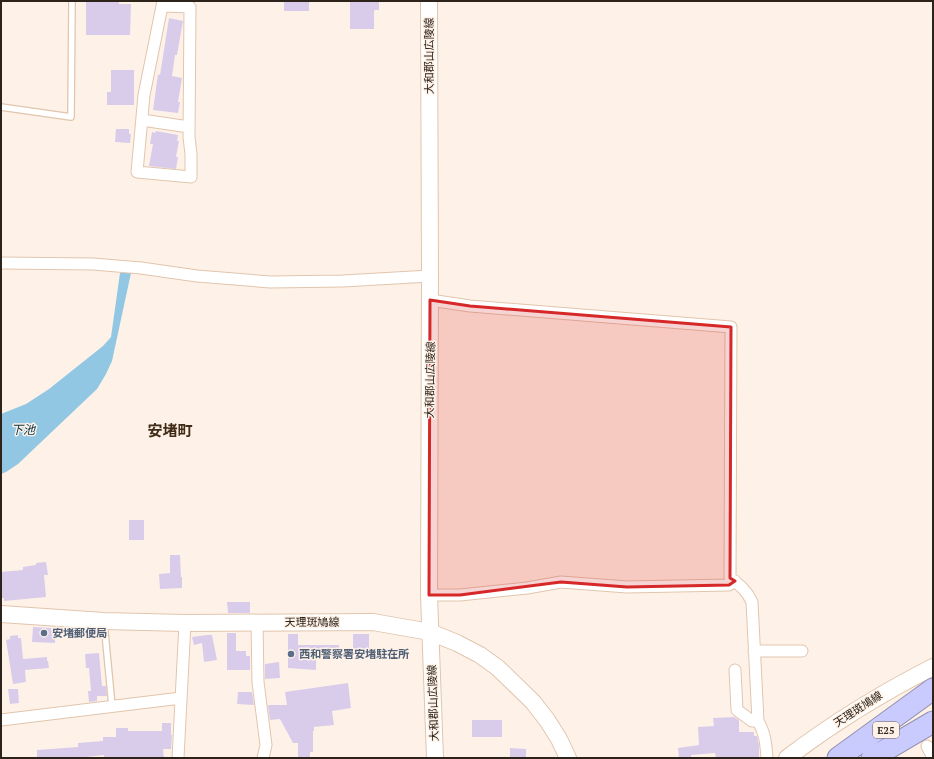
<svg xmlns="http://www.w3.org/2000/svg" width="934" height="759" viewBox="0 0 934 759" font-family="'PT Serif','Noto Sans JP',serif">
  <style>
    .water { fill: #91c7e2 }
    .building { fill: #d9cceb }
    .lines { fill: none; stroke-linecap: round; stroke-linejoin: round }
    .lane-casing { stroke: #e1c5ad; stroke-width: 8 }
    .street-casing { stroke: #e1c5ad; stroke-width: 13 }
    .secondary-casing { stroke: #e1c5ad; stroke-width: 18 }
    .highway-casing { stroke: #9390ae; stroke-width: 23 }
    .lane { stroke: #fff; stroke-width: 5.5 }
    .street { stroke: #fff; stroke-width: 11 }
    .secondary { stroke: #fff; stroke-width: 16 }
    .highway { stroke: #c9cbfe; stroke-width: 21 }
    .marked { fill: #d62828; fill-opacity: 0.2; stroke: #d62828; stroke-width: 3; stroke-linejoin: round }
    .service-dot { fill: #5c6f8a; stroke: #fef2e8; stroke-width: 1.5 }
    .labels { text-anchor: middle; dominant-baseline: central; stroke-width: 3; stroke-linejoin: round; paint-order: stroke }
    .shield { fill: #fef2e8; stroke: #6c6158; stroke-width: 1 }
    .shield-label { font-size: 10px; font-weight: bold; fill: #2e231a }
    .street-label { font-size: 11px; fill: #2e231a; stroke: #fef2e8 }
    .service-label { font-size: 11px; font-weight: bold; fill: #4e5e75; stroke: #fef2e8; text-anchor: start }
    .water-label { font-size: 12px; font-style: italic; fill: #002f41; stroke: #fef2e8 }
    .district-label { font-size: 15px; font-weight: bold; fill: #402b17; stroke: #fef2e8 }
  </style>
  <rect width="100%" height="100%" fill="#fef2e8"/>
  <path class="water" d="M 120,273 L 131,273 L 112,361 L 106,374 L 97,389 L 18,464 L 6,472 L 1,474 L 1,414 L 26,404 L 49,389 L 103,346 L 111,337 Z"/>
  <path class="building" d="M 86,1 L 115,1 L 119,2 L 119,4 L 131,4 L 130,35 L 86,35 Z
    M 284,1 L 309,1 L 309,11 L 284,11 Z
    M 350,1 L 379,1 L 379,10 L 375,10 L 374,11 L 374,29 L 350,29 Z
    M 169,18 L 183,21 L 177,55 L 175,55 L 172,76 L 182,78 L 178,102 L 180,102 L 178,113 L 153,110 L 158,74 L 160,75 Z
    M 111,70 L 134,70 L 134,105 L 107,105 L 107,92 L 111,92 Z
    M 116,129 L 129,129 L 129,134 L 131,134 L 130,143 L 115,142 Z
    M 156,131 L 178,135 L 177,141 L 179,141 L 176,157 L 178,157 L 176,169 L 149,166 L 153,144 L 150,144 L 152,132 L 155,133 Z
    M 129,520 L 144,520 L 144,540 L 129,540 Z
    M 170,555 L 180,555 L 181,577 L 182,577 L 182,588 L 160,589 L 159,574 L 170,573 Z
    M 46,562 L 48,575 L 44,575 L 46,597 L 4,601 L 4,598 L 1,598 L 1,572 L 23,570 L 23,567 L 36,565 L 36,563 Z
    M 227,602 L 250,602 L 250,613 L 228,613 Z
    M 33,627 L 51,628 L 51,630 L 55,630 L 55,643 L 32,642 Z
    M 227,633 L 236,633 L 236,651 L 246,651 L 246,656 L 250,656 L 250,670 L 227,670 Z
    M 288,634 L 298,634 L 298,645 L 339,645 L 339,659 L 316,659 L 316,670 L 288,668 Z
    M 353,634 L 369,634 L 369,649 L 353,649 Z
    M 18,635 L 18,638 L 21,638 L 23,659 L 47,657 L 47,661 L 48,661 L 49,668 L 25,670 L 26,682 L 13,684 L 6,640 L 10,639 L 10,636 Z
    M 207,635 L 212,635 L 217,660 L 204,662 L 202,643 L 194,645 L 192,637 Z
    M 99,653 L 102,686 L 106,686 L 107,696 L 97,696 L 97,701 L 89,702 L 88,691 L 91,691 L 89,668 L 86,668 L 85,654 Z
    M 279,662 L 280,678 L 265,679 L 265,664 Z
    M 348,683 L 351,708 L 332,711 L 334,725 L 314,727 L 314,731 L 313,731 L 313,752 L 310,752 L 310,758 L 298,758 L 298,743 L 293,743 L 280,719 L 270,720 L 268,705 L 287,705 L 285,692 Z
    M 8,689 L 18,689 L 19,703 L 10,704 Z
    M 238,692 L 252,692 L 254,705 L 237,704 Z
    M 734,717 L 739,720 L 739,732 L 754,732 L 754,736 L 757,736 L 759,746 L 759,758 L 716,758 L 715,753 L 691,755 L 691,758 L 679,758 L 678,748 L 699,745 L 698,727 L 714,726 L 713,718 Z
    M 472,720 L 502,720 L 502,737 L 472,737 Z
    M 162,723 L 171,723 L 171,735 L 172,735 L 171,749 L 163,749 L 164,758 L 132,758 L 132,757 L 104,758 L 104,755 L 77,758 L 37,758 L 37,750 L 78,747 L 78,743 L 103,741 L 103,737 L 116,737 L 116,728 L 128,728 L 128,731 L 162,731 Z
    M 510,748 L 526,749 L 526,757 L 510,757 Z"/>
  <g class="lines">
    <defs>
      <path id="lane" d="M 1,107 L 71,117 L 72,1
        M 104,622 L 112,706"/>
      <path id="street" d="M 162,6 L 190,7 L 189,137 L 191,154 L 191,177 L 137,172 L 144,95 L 162,6 L 163,1
        M 142,120 L 189,127
        M 1,263 L 93,264 L 141,268 L 197,276 L 270,282 L 343,281 L 430,276
        M 430,300 L 470,306 L 731,327 L 730,578 C 740,585 747,591 752,602 L 758,721 C 765,733 766,744 767,758
        M 429,595 L 460,595 L 527,588 L 561,582 L 627,587 L 729,585 L 735,581
        M 257,623 L 258,682 L 266,745 L 263,758
        M 754,651 L 802,651
        M 735,670 L 737,710 L 752,721 L 758,721
        M 1,720 L 181,698
        M 927,746 L 933,758
        M 178,758 L 185,623"/>
      <path id="secondary" d="M 429,1 L 430,276 L 429,595 L 435,758
        M 1,614 L 104,621 L 185,623 L 373,622 L 430,632 L 457,643 L 480,655 L 498,668 L 533,702 L 547,720 L 559,739 L 568,758
        M 787,758 C 833,723 882,693 933,667"/>
      <path id="highway" d="M 838,758 L 933,689
        M 872,758 L 933,722"/>
    </defs>
    <use href="#lane" class="lane-casing"/>
    <use href="#street" class="street-casing"/>
    <use href="#secondary" class="secondary-casing"/>
    <use href="#highway" class="highway-casing"/>
    <use href="#lane" class="lane"/>
    <use href="#street" class="street"/>
    <use href="#secondary" class="secondary"/>
    <use href="#highway" class="highway"/>
  </g>
  <path class="marked" d="M 430,300 L 470,306 L 731,327 L 730,578 L 735,581 L 729,585 L 627,587 L 561,582 L 460,595 L 429,595 Z"/>
  <g class="service-dot">
    <circle cx="44" cy="633" r="4"/>
    <circle cx="291" cy="654" r="4"/>
  </g>
  <g class="labels">
    <rect class="shield" x="873" y="722" width="26" height="16" rx="3"/>
    <g class="shield-label">
      <text x="886" y="730">E25</text>
    </g>
    <g class="street-label">
      <text transform="translate(429 56) rotate(-90)">大和郡山広陵線</text>
      <text transform="translate(430 380) rotate(-89)">大和郡山広陵線</text>
      <text x="312" y="622">天理斑鳩線</text>
      <text transform="translate(433 703) rotate(-92)">大和郡山広陵線</text>
      <text transform="translate(858 709) rotate(-33)">天理斑鳩線</text>
    </g>
    <g class="service-label">
      <text x="52" y="633">安堵郵便局</text>
      <text x="299" y="654">西和警察署安堵駐在所</text>
    </g>
    <g class="water-label">
      <text x="23" y="429">下池</text>
    </g>
    <g class="district-label">
      <text x="170" y="430">安堵町</text>
    </g>
  </g>
  <rect width="934" height="759" fill="none" stroke="#2e231a" stroke-width="4"/>
</svg>
